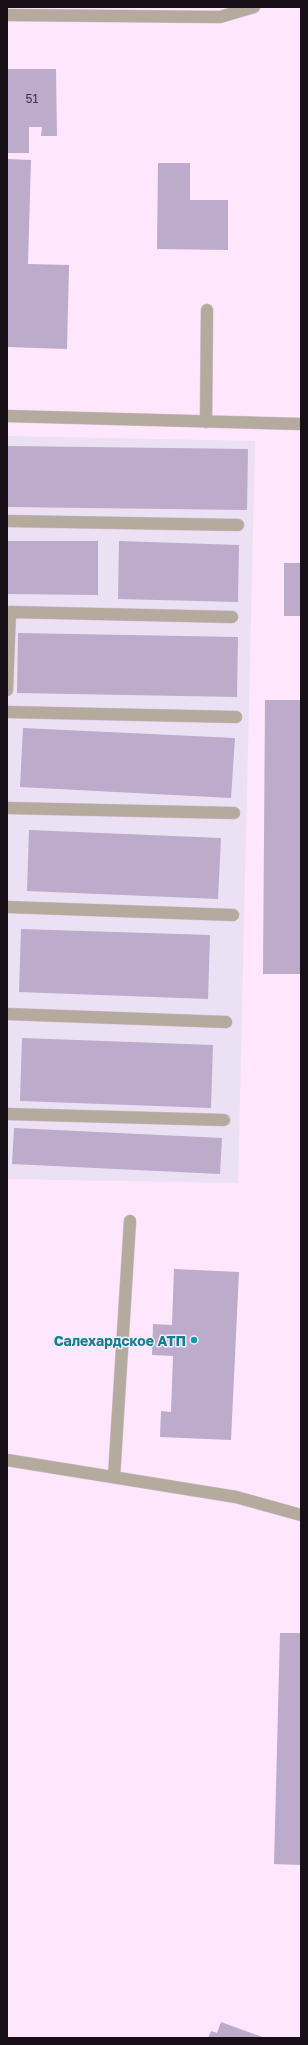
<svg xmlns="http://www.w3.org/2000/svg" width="308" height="2045" viewBox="0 0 308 2045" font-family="'Golos Text',sans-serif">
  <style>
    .industrial { fill: #ece0f4 }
    .building { fill: #bcabca }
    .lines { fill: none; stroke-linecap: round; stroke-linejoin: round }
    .lane-casing { stroke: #d9c3d8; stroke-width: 13 }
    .lane { stroke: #b4aa9d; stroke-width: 12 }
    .culture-dot { fill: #0f9aa8; stroke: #fee6fc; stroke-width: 1.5 }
    .labels { text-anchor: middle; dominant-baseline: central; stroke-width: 3; stroke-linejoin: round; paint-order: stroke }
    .number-label { font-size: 12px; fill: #413544 }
    .culture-label { font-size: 14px; font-weight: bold; fill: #0d838f; stroke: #fee6fc; text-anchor: end }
  </style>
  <rect width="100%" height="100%" fill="#fee6fc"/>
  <path class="industrial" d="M 7,436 L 255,441 L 238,1183 L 7,1179 Z"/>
  <path class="building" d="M 7,69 L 56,69 L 57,136 L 41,136 L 42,127 L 29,127 L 29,153 L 7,153 Z
    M 7,159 L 31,160 L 28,264 L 69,265 L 67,349 L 7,347 Z
    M 158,163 L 190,163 L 190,200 L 228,200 L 228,250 L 157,249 Z
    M 7,446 L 248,449 L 247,510 L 7,507 Z
    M 7,541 L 98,541 L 98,595 L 7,594 Z
    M 119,541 L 239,545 L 238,602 L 118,599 Z
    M 284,563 L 301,563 L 301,616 L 284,616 Z
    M 18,633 L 238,637 L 237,697 L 17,693 Z
    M 265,700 L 301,700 L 301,974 L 263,974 Z
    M 23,728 L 235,738 L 231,798 L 20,787 Z
    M 29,830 L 221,838 L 218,899 L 27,891 Z
    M 21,929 L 210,935 L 208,999 L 19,992 Z
    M 22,1038 L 213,1045 L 211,1108 L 20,1101 Z
    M 14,1128 L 222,1138 L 220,1174 L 12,1164 Z
    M 174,1269 L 239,1272 L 231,1440 L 160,1437 L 161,1411 L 171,1412 L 173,1356 L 152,1355 L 153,1324 L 172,1325 Z
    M 280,1633 L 301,1633 L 301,1865 L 274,1864 Z
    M 221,2022 L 265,2038 L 208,2038 L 211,2031 L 217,2033 Z"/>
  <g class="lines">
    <defs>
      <path id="lane" d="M 7,15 L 220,17 L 254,7
        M 7,416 L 301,424
        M 206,422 L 207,310
        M 7,521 L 238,525
        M 7,690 L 10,612 L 232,617
        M 7,712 L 236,717
        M 7,808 L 234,813
        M 7,907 L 233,915
        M 7,1014 L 226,1022
        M 7,1114 L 224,1120
        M 7,1460 L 236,1497 L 301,1515
        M 114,1477 L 130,1221"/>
    </defs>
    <use href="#lane" class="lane-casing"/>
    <use href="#lane" class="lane"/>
  </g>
  <circle class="culture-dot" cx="194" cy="1340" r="4"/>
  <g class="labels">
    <g class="number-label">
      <text x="32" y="98">51</text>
    </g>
    <g class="culture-label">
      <text x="186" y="1340">Салехардское АТП</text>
    </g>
  </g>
  <rect width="308" height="2045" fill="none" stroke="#180e18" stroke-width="16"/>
</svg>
